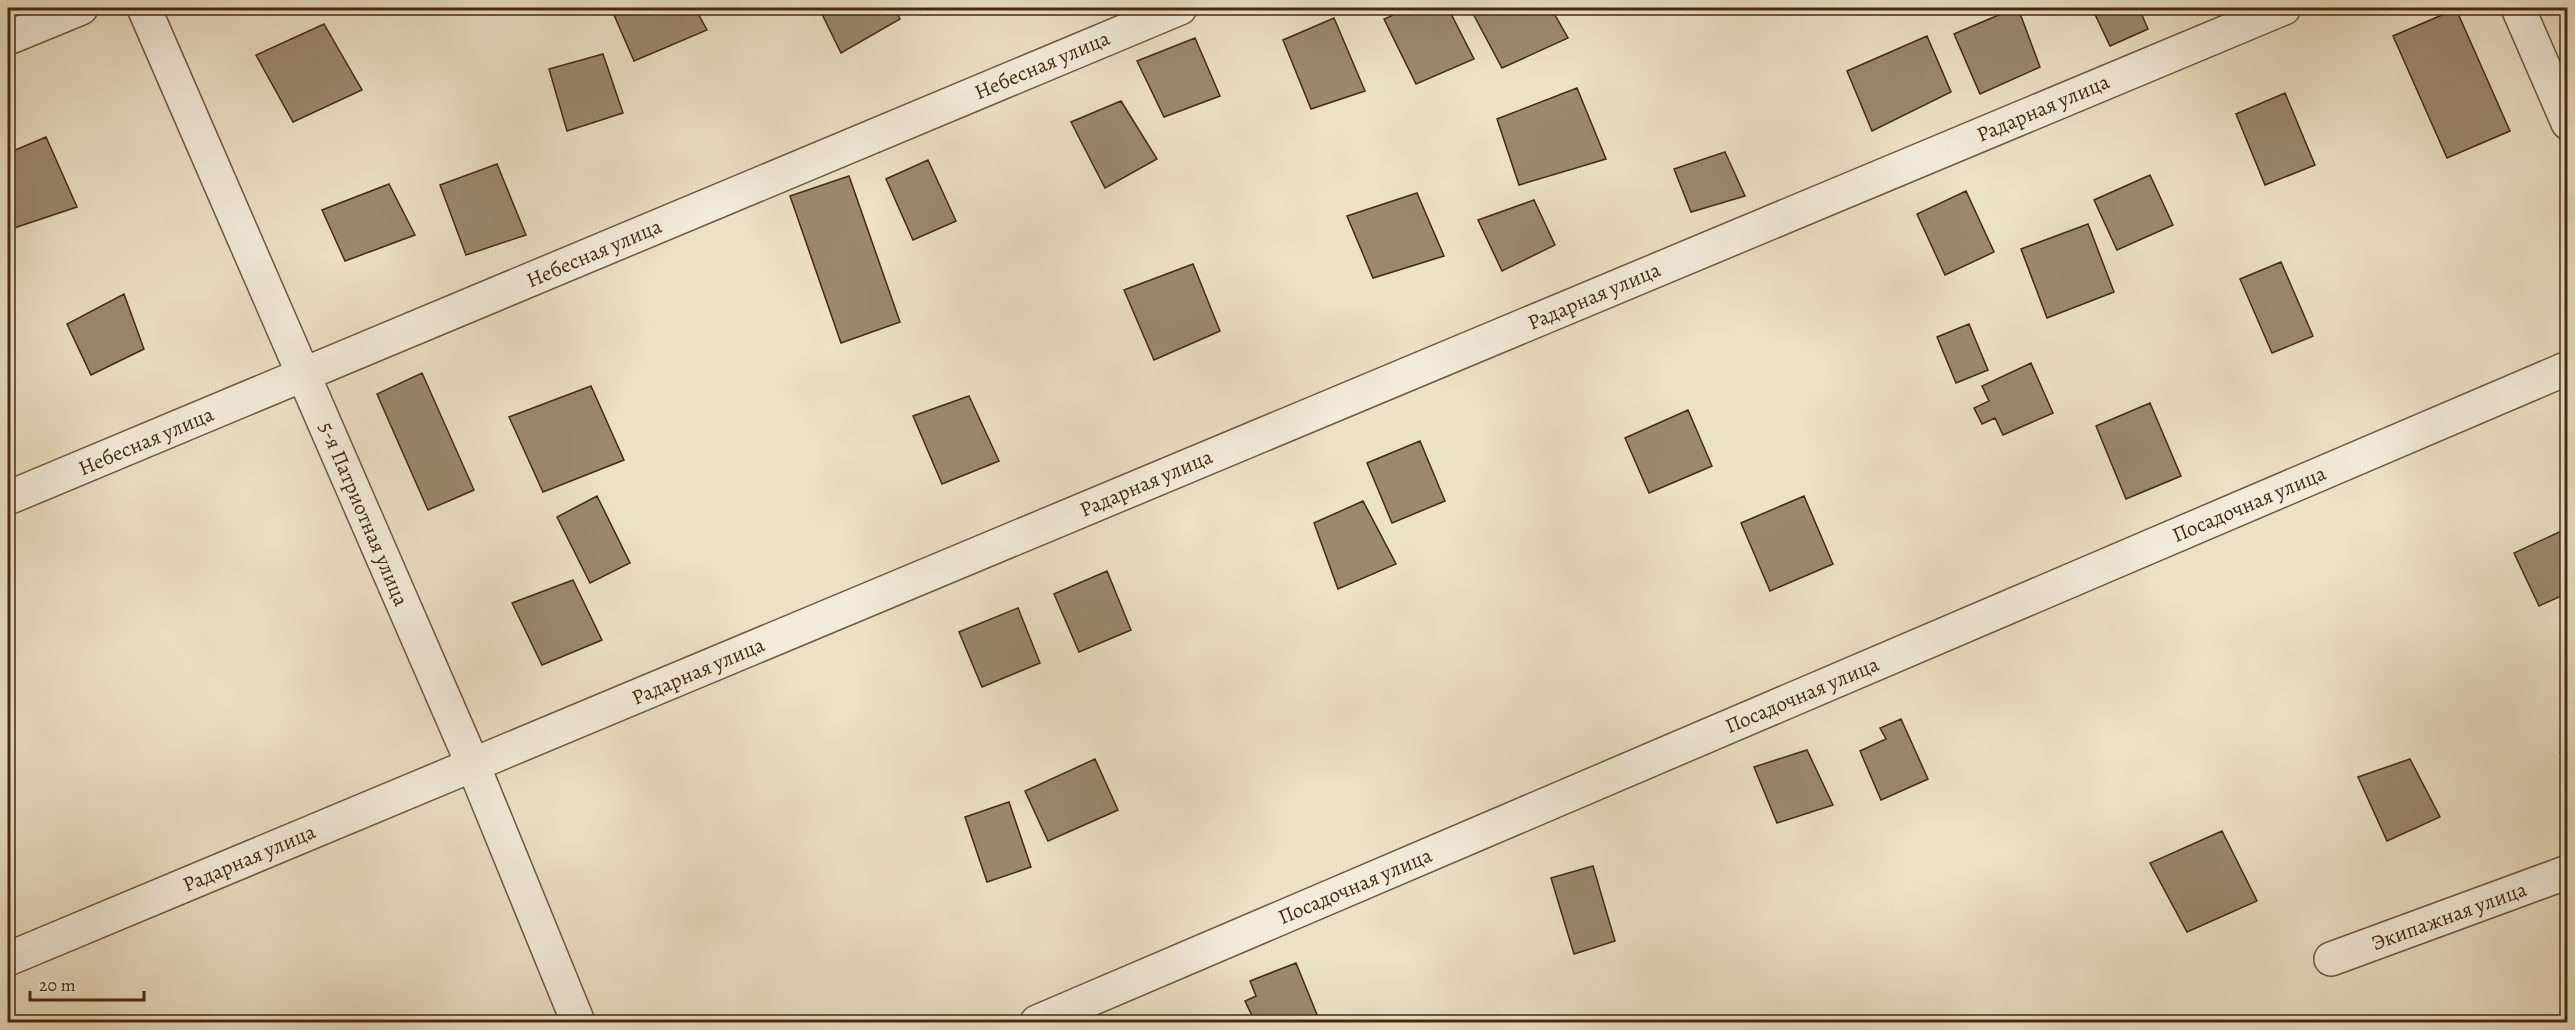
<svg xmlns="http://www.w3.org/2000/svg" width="2575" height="1030" viewBox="0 0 2575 1030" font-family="Alegreya,serif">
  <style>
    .building { fill: #9b896f; stroke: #442a10; stroke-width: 1.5 }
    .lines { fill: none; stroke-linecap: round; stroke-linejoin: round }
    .minor-casing { stroke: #6e583e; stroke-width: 36 }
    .minor { stroke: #f3ebda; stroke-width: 33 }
    .labels { text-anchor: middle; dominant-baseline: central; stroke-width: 4.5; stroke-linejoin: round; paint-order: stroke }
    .street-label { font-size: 21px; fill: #442a10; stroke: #f3ebda }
  </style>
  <rect width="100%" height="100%" fill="#ece0c6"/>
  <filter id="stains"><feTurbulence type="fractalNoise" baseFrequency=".00333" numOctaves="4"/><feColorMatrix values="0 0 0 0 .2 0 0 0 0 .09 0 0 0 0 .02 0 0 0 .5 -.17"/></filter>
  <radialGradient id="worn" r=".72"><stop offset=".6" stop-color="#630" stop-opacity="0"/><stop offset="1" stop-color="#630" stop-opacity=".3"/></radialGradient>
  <path class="building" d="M 611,8 L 695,8 L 707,30 L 634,61 Z
    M 819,8 L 894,8 L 900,19 L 841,53 Z
    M 924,8 L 945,8 L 928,15 Z
    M 1409,8 L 1448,8 L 1474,59 L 1416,84 L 1384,19 Z
    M 1470,8 L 1551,8 L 1568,38 L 1502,68 Z
    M 2015,8 L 2018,8 L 2040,67 L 1980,94 L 1954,34 Z
    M 2092,8 L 2139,8 L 2148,29 L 2110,46 Z
    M 2456,9 L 2510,131 L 2447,158 L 2393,36 Z
    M 1334,18 L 1365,91 L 1311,109 L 1283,40 Z
    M 324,24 L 362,90 L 293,122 L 256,55 Z
    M 1927,36 L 1951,92 L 1872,131 L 1847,71 Z
    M 1195,38 L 1220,96 L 1164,117 L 1137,61 Z
    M 603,54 L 623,113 L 567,131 L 549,69 Z
    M 1577,88 L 1606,159 L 1519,185 L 1497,119 Z
    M 2285,93 L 2315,165 L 2265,185 L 2236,114 Z
    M 1121,101 L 1157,159 L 1105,188 L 1071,122 Z
    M 46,137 L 77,207 L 11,229 L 8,222 L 8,153 Z
    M 1725,152 L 1745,196 L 1691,212 L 1674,169 Z
    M 928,160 L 956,221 L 913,240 L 886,179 Z
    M 497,164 L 526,235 L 466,255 L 440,185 Z
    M 2150,175 L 2173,225 L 2117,250 L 2094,200 Z
    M 849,176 L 900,322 L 841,343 L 790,196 Z
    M 389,184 L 415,235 L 345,261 L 322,210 Z
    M 1966,191 L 1994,252 L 1945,275 L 1917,214 Z
    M 1417,193 L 1444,256 L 1373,278 L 1347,216 Z
    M 1534,200 L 1555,245 L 1502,271 L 1478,220 Z
    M 2088,224 L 2114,292 L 2047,318 L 2021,249 Z
    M 2281,262 L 2313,336 L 2272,353 L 2240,279 Z
    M 1193,264 L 1220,331 L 1154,360 L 1124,290 Z
    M 124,294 L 144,349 L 91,375 L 67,324 Z
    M 1969,324 L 1988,370 L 1956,383 L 1937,337 Z
    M 2031,363 L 2053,413 L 2003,435 L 1995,418 L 1982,424 L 1974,408 L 1989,401 L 1982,386 Z
    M 422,373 L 474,490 L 428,510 L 377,394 Z
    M 591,386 L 624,460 L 543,492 L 509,417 Z
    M 969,396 L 999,461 L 942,484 L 913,416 Z
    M 2150,403 L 2181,476 L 2126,499 L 2096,426 Z
    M 1688,410 L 1712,466 L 1649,493 L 1625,438 Z
    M 1420,441 L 1445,501 L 1392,523 L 1367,463 Z
    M 597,496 L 630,563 L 590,583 L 557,517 Z
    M 1804,496 L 1833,564 L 1770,591 L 1741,523 Z
    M 1363,501 L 1396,564 L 1338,589 L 1314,523 Z
    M 2568,528 L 2568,593 L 2539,606 L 2514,553 Z
    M 1107,571 L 1131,630 L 1079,652 L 1054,594 Z
    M 573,580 L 602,640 L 542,665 L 512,603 Z
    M 1018,608 L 1040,663 L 982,687 L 959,632 Z
    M 1901,719 L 1928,779 L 1881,800 L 1860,751 L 1886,739 L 1880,728 Z
    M 1807,750 L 1833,805 L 1777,823 L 1754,767 Z
    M 2568,750 L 2568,771 L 2560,753 Z
    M 1095,759 L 1118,810 L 1048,841 L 1025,791 Z
    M 2410,759 L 2440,817 L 2387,841 L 2358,777 Z
    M 1009,802 L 1031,867 L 987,882 L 965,817 Z
    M 2222,831 L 2257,901 L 2187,932 L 2150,863 Z
    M 1593,866 L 1615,941 L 1574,954 L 1551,878 Z
    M 1296,963 L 1320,1022 L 1255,1022 L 1245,1001 L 1256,996 L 1250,981 Z"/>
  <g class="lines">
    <defs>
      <path id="minor" d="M 144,8 L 473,765 L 578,1022
        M 2518,8 L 2568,123
        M 8,38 L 81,8
        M 8,498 L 1180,8
        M 8,959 L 2284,8
        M 2331,959 L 2568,872
        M 1037,1022 L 2568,368"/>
    </defs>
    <use href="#minor" class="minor-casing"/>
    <use href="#minor" class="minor"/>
  </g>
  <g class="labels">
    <g class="street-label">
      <text transform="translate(1042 65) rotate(-23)">Небесная улица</text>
      <text transform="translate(2043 108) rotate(-23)">Радарная улица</text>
      <text transform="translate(594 253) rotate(-23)">Небесная улица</text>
      <text transform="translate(1594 296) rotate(-23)">Радарная улица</text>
      <text transform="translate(146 441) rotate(-23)">Небесная улица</text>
      <text transform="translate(1146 483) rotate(-23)">Радарная улица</text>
      <text transform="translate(2249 504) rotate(-23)">Посадочная улица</text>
      <text transform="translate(364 514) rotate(67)">5-я Патриотная улица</text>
      <text transform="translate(698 671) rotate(-23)">Радарная улица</text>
      <text transform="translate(1802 695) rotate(-23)">Посадочная улица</text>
      <text transform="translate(249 858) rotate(-23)">Радарная улица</text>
      <text transform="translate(1355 886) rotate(-23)">Посадочная улица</text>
      <text transform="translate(2449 916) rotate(-20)">Экипажная улица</text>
    </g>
  </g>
  <rect width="2575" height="1030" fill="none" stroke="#ece0c6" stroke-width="30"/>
  <rect x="9" y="9" width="2557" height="1012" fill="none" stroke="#442a10" stroke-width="3"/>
  <rect x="15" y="15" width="2545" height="1000" fill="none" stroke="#442a10" stroke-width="1.5"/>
  <path d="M30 991v9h114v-9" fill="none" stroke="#442a10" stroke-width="3"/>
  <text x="39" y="991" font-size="18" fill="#442a10" stroke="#f3ebda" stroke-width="4.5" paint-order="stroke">20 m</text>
  <rect width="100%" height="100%" filter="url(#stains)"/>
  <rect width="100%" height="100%" fill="url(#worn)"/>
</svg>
